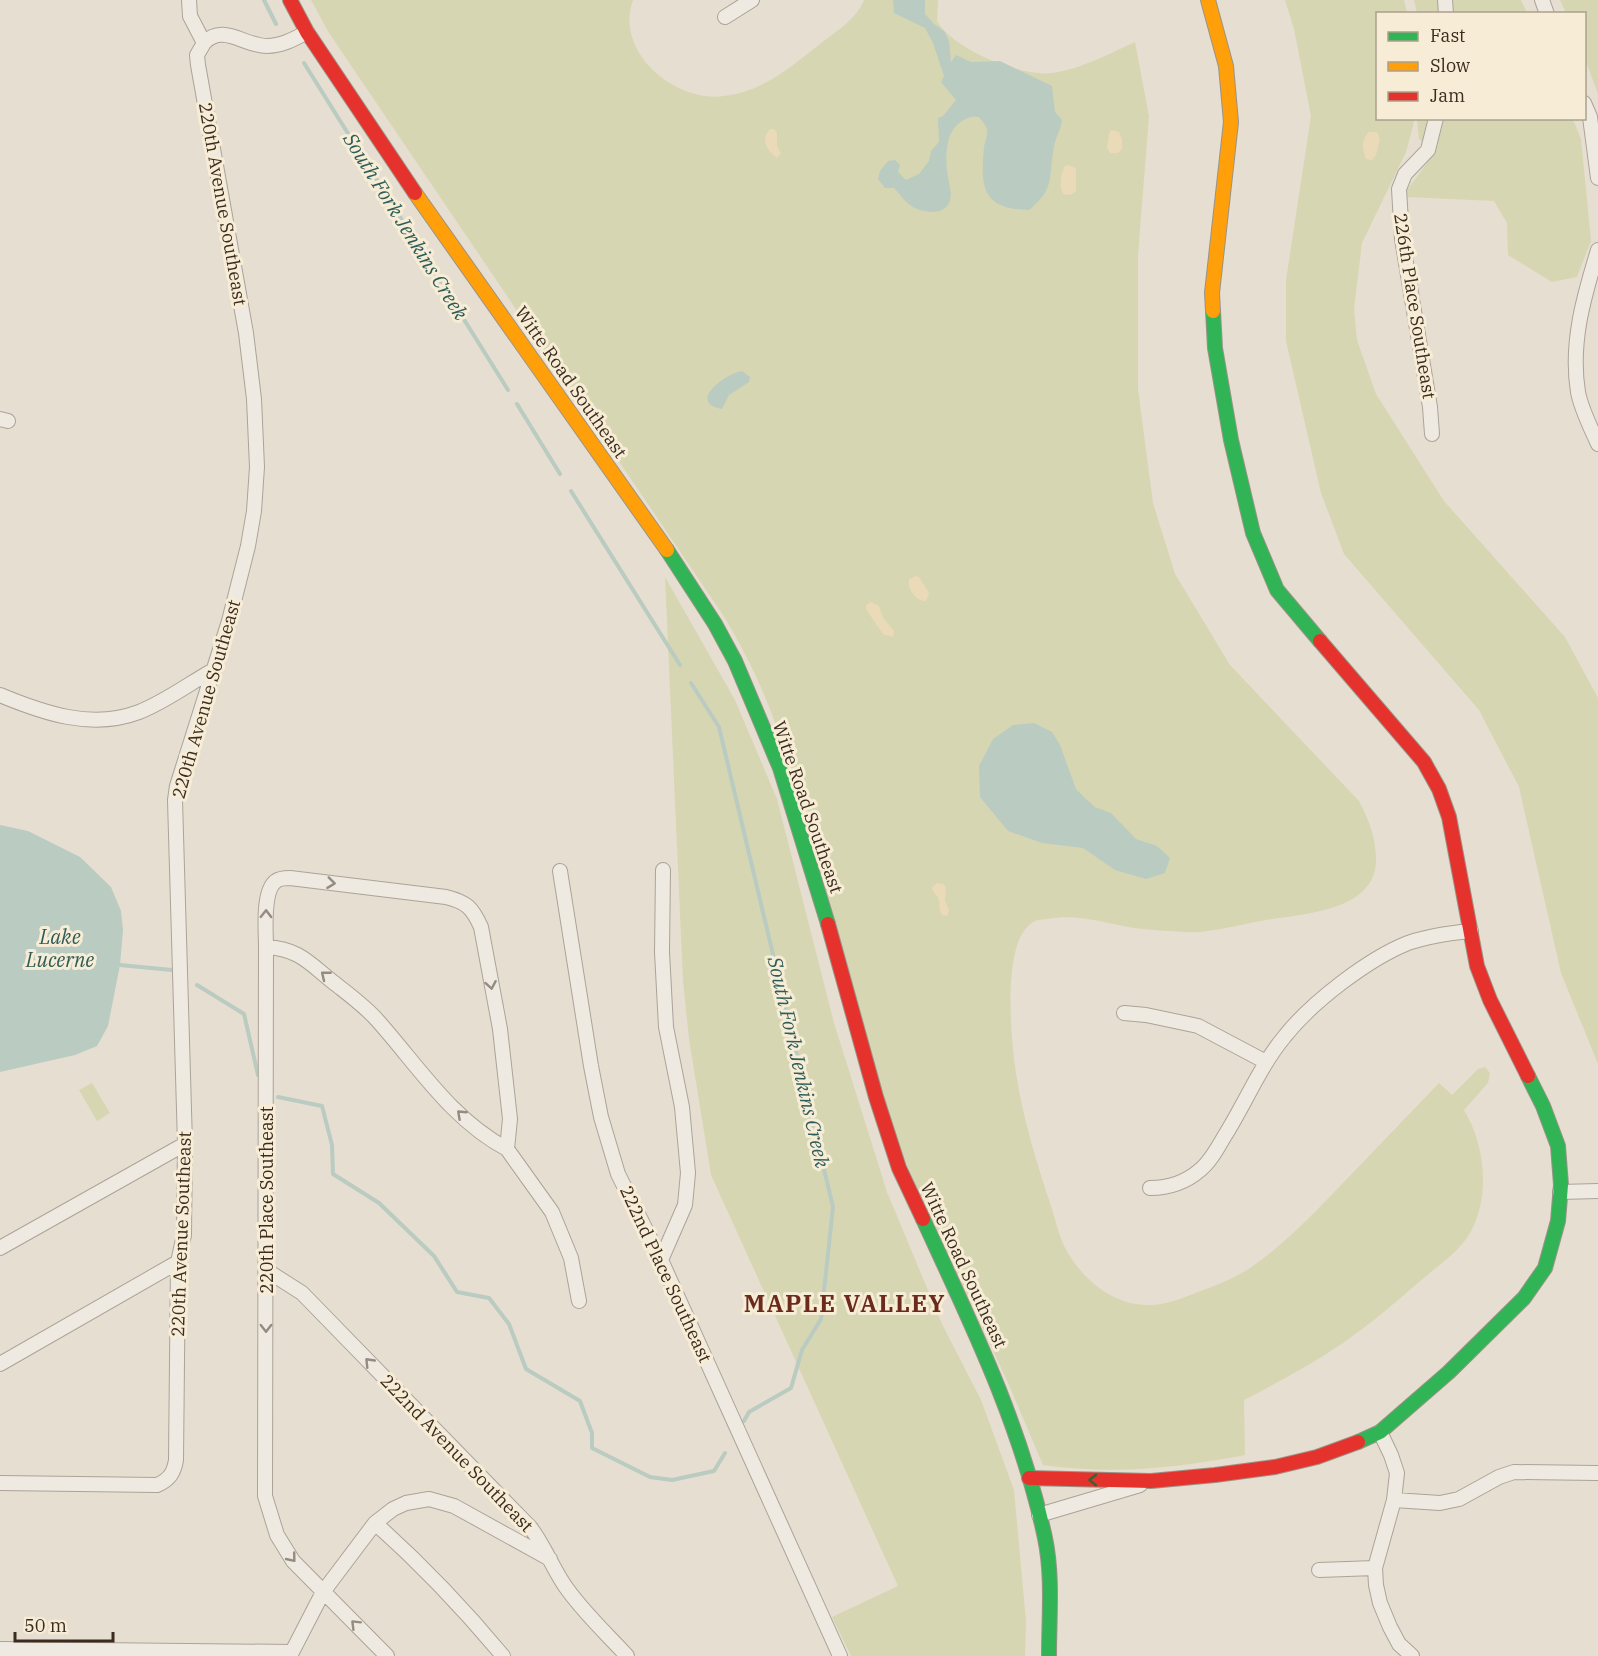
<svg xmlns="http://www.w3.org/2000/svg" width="1598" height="1656" viewBox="0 0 1598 1656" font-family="'IBM Plex Serif',serif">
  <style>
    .green { fill: #d7d6b2 }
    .sand { fill: #eadab7 }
    .water { fill: #bacbc1 }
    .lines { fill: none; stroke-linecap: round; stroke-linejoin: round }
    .stream { stroke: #bacbc1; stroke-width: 4 }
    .street-casing { stroke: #aca398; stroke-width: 16 }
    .fast-casing { stroke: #9b9388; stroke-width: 16 }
    .slow-casing { stroke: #9b9388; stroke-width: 16 }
    .jam-casing { stroke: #9b9388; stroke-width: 16 }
    .street { stroke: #eeeae1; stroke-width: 14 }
    .fast { stroke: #30b455; stroke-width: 14 }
    .slow { stroke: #ff9f0a; stroke-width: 14 }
    .jam { stroke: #e5322d; stroke-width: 14 }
    .oneway { stroke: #958b80 }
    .oneway2 { stroke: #376235 }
    .labels { text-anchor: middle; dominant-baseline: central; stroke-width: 6; stroke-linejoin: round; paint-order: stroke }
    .street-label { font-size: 18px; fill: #3c2c1f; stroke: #f7edd6 }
    .water-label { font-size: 20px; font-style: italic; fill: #2e5c58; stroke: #f7edd6 }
    .district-label { font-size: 24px; font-weight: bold; letter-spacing: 1.5px; fill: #6a2b1d; stroke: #f7edd6 }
  </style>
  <rect width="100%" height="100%" fill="#e6ded0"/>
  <path class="green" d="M 311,0 L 633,0 C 614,52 675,103 724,96 C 762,92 791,67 820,44 C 836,31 856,20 864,0 L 938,0 L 937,21 C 953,49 1020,77 1052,73 C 1081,69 1109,54 1135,42 L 1149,116 L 1138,255 L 1138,389 L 1153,503 L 1175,574 L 1230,665 L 1359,801 C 1369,820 1376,838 1376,860 C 1376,911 1303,914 1266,920 C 1242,924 1207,934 1185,932 C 1168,931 1151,930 1134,928 C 1105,923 1077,913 1047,919 C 1043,920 1038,919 1035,921 C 1008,934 1010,996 1011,1021 C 1013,1085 1031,1146 1051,1206 C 1055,1219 1059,1235 1065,1248 C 1082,1279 1113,1306 1150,1305 C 1166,1305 1183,1298 1198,1292 C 1215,1286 1235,1278 1250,1268 C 1284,1245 1314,1213 1343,1183 C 1375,1150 1407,1116 1439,1083 L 1452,1095 L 1478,1069 L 1485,1067 L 1490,1073 L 1488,1083 L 1464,1110 C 1485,1145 1491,1196 1470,1233 C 1460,1251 1440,1264 1425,1277 C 1398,1300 1372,1323 1343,1343 C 1311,1365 1278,1382 1244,1400 L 1245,1455 C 1175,1468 1115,1475 1043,1465 L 1009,1385 L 906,1163 L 883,1098 L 780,737 C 765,692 746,652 721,612 L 329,33 Z
    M 1285,0 L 1404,0 L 1407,13 L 1378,14 L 1378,118 L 1415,119 L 1406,152 L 1362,243 L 1354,309 L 1357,340 L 1376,394 L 1444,501 L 1565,637 L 1598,698 L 1598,1064 L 1561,973 L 1519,787 L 1479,710 L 1344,554 L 1321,493 L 1286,341 L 1286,280 L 1311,116 L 1294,29 Z
    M 1414,0 L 1521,0 L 1527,13 L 1417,13 Z
    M 1560,0 L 1598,0 L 1598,94 L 1585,59 L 1584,14 L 1566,13 Z
    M 1417,119 L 1573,119 L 1581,139 L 1591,241 L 1577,277 L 1552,282 L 1508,255 L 1507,223 L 1494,201 L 1406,197 L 1405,193 L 1435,152 L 1419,139 Z
    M 665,577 L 735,700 L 777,799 L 834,1023 L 887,1192 L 942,1324 L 981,1400 L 1014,1490 L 1026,1621 L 1025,1656 L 851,1656 L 832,1617 L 898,1586 L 711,1175 L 689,1039 L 683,981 Z
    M 92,1083 L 110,1113 L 97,1121 L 79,1090 Z"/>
  <path class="sand" d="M 770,129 L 774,129 L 777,133 L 777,146 L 781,153 L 777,158 C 767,151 760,139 770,129 Z
    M 1111,130 L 1119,132 L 1122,140 L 1122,149 L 1118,153 L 1110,153 L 1107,148 L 1109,134 Z
    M 1369,132 L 1377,132 L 1380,139 L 1376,155 L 1372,160 L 1366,159 C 1362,149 1361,139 1369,132 Z
    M 1069,165 L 1076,168 L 1076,191 L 1071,195 L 1063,194 C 1059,188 1061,172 1065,166 Z
    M 916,576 L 919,577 L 929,593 L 926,601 C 916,601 907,589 909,579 Z
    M 871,602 L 879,606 L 883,618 L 894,631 L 893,637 L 883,634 L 866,609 L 866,605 Z
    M 937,883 L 943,884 L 946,887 L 945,901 L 949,910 L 947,916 L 942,915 C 938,909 941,904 938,898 C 936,893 933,893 932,887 Z"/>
  <path class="water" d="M 893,0 L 925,0 L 925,14 L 933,23 L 945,32 L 949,41 L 951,62 L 956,55 L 971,62 L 1000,61 L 1052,86 L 1055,112 L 1062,120 C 1061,130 1055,138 1054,147 C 1048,177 1056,188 1029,210 C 983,209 980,189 984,147 C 985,142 988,134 987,129 C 986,125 981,120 979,117 C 971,115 965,119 958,124 C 945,135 945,160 948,177 C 949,185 952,191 950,200 C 946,217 921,213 910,205 C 904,201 899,193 894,188 L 885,188 L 878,179 L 880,171 L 888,161 L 895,160 L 900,165 L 898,172 L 906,180 L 919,174 L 929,161 L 931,151 L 939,142 L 938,118 L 943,116 L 956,100 L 941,82 L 944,76 L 933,43 L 925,28 L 894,13 Z
    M 742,371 L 750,377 L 749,382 L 729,395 L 722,409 C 687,403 724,374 742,371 Z
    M 1034,723 L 1052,732 L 1060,745 L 1076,789 L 1085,798 L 1095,807 L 1111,813 L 1136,839 L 1157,846 L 1170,858 L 1165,873 L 1146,879 L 1115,870 L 1083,848 L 1042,843 L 1008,831 L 980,797 L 979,766 L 993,739 L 1013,725 Z
    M 0,825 L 28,831 L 80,857 L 111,887 L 121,911 L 123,930 L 120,965 L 108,1026 L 97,1046 L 75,1055 L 0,1072 Z"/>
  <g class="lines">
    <path class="stream" d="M 264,0 L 276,24
      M 304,63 L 508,390
      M 517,404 L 560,474
      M 571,491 L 680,665
      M 691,683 L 719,727 L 833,1207 L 821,1319 L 802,1350 L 791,1388 L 749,1412 L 744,1421
      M 120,965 L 172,970
      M 197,985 L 244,1014 L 258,1075
      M 278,1097 L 322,1106 L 332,1145 L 333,1174 L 379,1203 L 434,1256 L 457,1292 L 489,1298 L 509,1324 L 526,1369 L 580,1401 L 592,1433 L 592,1448 L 650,1477 L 672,1480 L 714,1471 L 725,1453"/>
    <defs>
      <path id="street" d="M 1445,0 L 1446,14
        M 1542,0 L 1547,14
        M 725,17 L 752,0
        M 204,43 C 223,23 244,46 267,46 C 282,46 294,39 307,32
        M 1584,103 L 1590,117 L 1598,178
        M 1598,250 C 1584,296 1570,343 1578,392 C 1581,409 1591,428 1598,444
        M 0,419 L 8,421
        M 1432,434 L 1430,407 L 1402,239 L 1399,189 L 1405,174 L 1428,150 L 1436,118
        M 0,695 C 43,713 92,730 139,712 C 165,702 190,683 215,669
        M 560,871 L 591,1066 L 601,1117 L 618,1174 L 661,1260 L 840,1656
        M 266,947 C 299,949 308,962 333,982 C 348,994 365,1006 378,1021 C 418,1066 452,1120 507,1149
        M 1124,1013 L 1146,1015 L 1198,1026 L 1266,1062
        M 1150,1188 C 1169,1188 1185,1183 1200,1170 C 1210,1162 1217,1149 1224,1137 C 1245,1104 1260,1066 1285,1036 C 1312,1002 1368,959 1408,943 C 1428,936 1450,933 1471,931
        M 1560,1192 L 1598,1191
        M 0,1248 L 185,1144
        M 661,1260 L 685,1205 L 688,1173 L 682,1107 L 666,1027 L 662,952 L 663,870
        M 266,1270 L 302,1293 L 530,1527 C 544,1545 552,1567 565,1586 C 583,1612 606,1633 627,1656
        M 0,1364 L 178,1262
        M 1380,1432 L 1391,1455 L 1397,1473 L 1394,1500 L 1375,1568 L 1376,1585 L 1380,1603 L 1390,1627 L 1399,1644 L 1412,1656
        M 0,1483 L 157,1485 C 169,1480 174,1473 176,1460 L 178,1262 L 184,1235 L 185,1144 L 175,800 L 177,786 L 229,621 L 248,546 L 254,511 L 257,467 L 254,399 L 246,333 L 198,65 L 197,55 L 204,43 L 190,16 L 189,0
        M 1394,1500 L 1440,1503 L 1459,1499 L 1499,1477 L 1514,1472 L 1597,1473
        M 1039,1515 L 1140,1485
        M 375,1523 C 421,1564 463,1608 503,1656
        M 1319,1570 L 1375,1568
        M 0,1649 L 292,1652
        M 290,1656 L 323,1592 L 375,1523 L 393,1509 L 406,1503 L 429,1499 L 454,1506 L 550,1559
        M 387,1656 L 293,1561 L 277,1535 L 265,1496 L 266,947 C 266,931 262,891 276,881 C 280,878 285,878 290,878 L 446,897 C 466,902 472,907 481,927 L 500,1029 L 510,1119 L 507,1149 L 552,1212 L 571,1258 L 579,1301"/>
      <path id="fast" d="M 1213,311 L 1215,348 L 1231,440 L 1253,533 L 1277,590 L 1320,641
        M 667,550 L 715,624 L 735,661 L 780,768 L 828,924
        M 923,1219 C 971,1323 1021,1425 1045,1538 C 1053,1576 1049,1617 1049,1656
        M 1358,1442 L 1380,1432 L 1449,1372 L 1524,1298 L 1545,1268 L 1558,1221 L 1561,1185 L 1558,1146 L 1543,1106 L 1528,1076"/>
      <path id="slow" d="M 1208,0 L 1226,66 L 1231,122 L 1212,293 L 1213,311
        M 415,193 L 667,550"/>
      <path id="jam" d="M 290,0 L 307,32 L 415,193
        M 1320,641 L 1424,762 L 1439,789 L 1449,817 L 1477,966 L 1490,1000 L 1528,1076
        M 828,924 L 876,1097 L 899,1168 L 923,1219
        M 1029,1478 L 1151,1481 L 1215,1475 L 1275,1467 L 1317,1457 L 1358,1442"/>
    </defs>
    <use href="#street" class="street-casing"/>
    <use href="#fast" class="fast-casing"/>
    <use href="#slow" class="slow-casing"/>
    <use href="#jam" class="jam-casing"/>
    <use href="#street" class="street"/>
    <use href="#fast" class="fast"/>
    <use href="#slow" class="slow"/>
    <use href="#jam" class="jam"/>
  </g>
  <defs><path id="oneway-chevron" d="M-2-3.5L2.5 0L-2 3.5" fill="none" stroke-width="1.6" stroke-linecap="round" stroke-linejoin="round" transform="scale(1.5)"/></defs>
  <g class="oneway">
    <use href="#oneway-chevron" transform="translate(331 883) rotate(7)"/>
    <use href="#oneway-chevron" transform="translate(266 914) rotate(-89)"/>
    <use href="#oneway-chevron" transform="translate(325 975) rotate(-141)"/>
    <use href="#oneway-chevron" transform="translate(491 985) rotate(80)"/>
    <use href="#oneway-chevron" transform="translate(461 1114) rotate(-137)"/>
    <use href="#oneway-chevron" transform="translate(266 1328) rotate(90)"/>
    <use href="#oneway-chevron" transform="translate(369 1362) rotate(-134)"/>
    <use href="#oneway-chevron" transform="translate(292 1558) rotate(51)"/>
    <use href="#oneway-chevron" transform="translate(355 1624) rotate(-135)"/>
  </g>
  <use class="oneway2" href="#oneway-chevron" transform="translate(1093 1480) rotate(-179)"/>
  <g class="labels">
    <g class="street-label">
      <text transform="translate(223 204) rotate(80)">220th Avenue Southeast</text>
      <text transform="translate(1415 306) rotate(81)">226th Place Southeast</text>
      <text transform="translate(571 382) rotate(55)">Witte Road Southeast</text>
      <text transform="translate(206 699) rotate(-74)">220th Avenue Southeast</text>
      <text transform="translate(808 807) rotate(71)">Witte Road Southeast</text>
      <text transform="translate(266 1200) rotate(-90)">220th Place Southeast</text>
      <text transform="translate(181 1234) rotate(-88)">220th Avenue Southeast</text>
      <text transform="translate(964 1265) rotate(65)">Witte Road Southeast</text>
      <text transform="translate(666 1274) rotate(65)">222nd Place Southeast</text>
      <text transform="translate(457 1453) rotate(46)">222nd Avenue Southeast</text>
    </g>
    <g class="water-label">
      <text transform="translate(406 226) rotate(58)">South Fork Jenkins Creek</text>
      <text x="60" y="936">Lake<tspan x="60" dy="23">Lucerne</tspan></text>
      <text transform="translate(799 1062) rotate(77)">South Fork Jenkins Creek</text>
    </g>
    <g class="district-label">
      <text x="845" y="1303">MAPLE VALLEY</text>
    </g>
  </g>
  <rect x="1376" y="12" width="210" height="108" fill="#f7edd6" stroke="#aca08d" stroke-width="1.5"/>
  <rect x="1388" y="32" width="30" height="9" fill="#30b455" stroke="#aca08d" stroke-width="1.5"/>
  <text x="1430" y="42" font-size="18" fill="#3c2c1f">Fast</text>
  <rect x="1388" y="62" width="30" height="9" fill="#ff9f0a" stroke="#aca08d" stroke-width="1.5"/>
  <text x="1430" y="72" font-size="18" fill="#3c2c1f">Slow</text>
  <rect x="1388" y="92" width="30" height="9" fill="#e5322d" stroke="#aca08d" stroke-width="1.5"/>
  <text x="1430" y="102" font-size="18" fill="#3c2c1f">Jam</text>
  <path d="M15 1632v9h98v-9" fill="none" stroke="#3c2c1f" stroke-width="3"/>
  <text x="24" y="1632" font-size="18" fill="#3c2c1f" stroke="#f7edd6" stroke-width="4.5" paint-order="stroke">50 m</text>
</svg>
